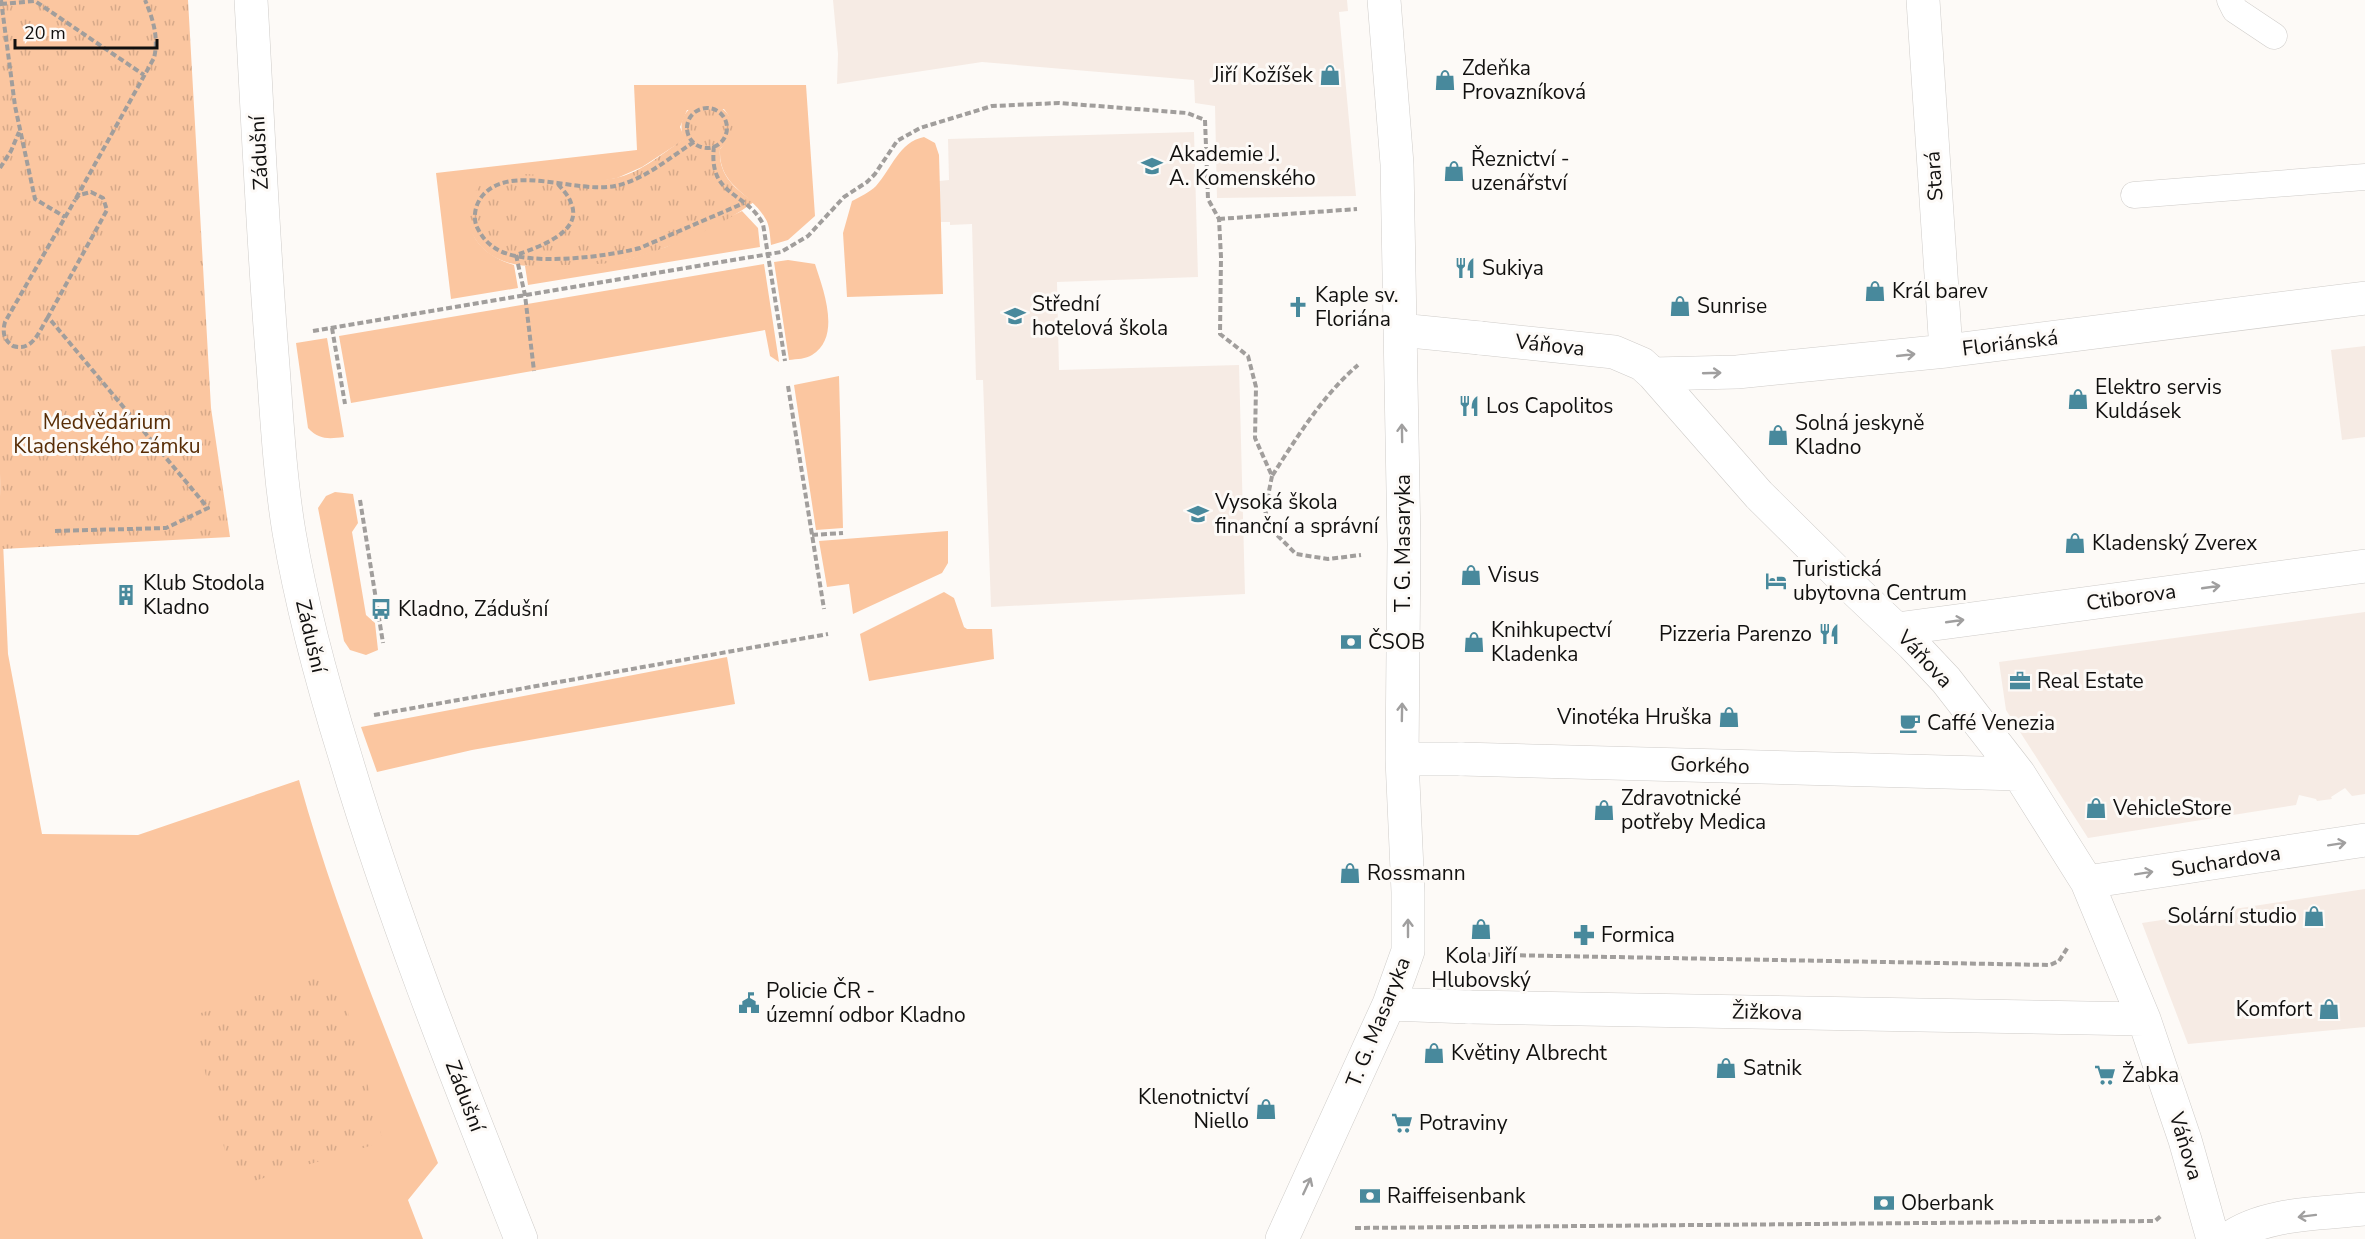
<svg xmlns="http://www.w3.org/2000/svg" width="2365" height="1239" viewBox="0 0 2365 1239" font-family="'Nunito Sans',sans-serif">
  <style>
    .built { fill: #f6ebe4 }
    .grass { fill: #fbc6a0 }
    .park { fill: url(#park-tufts) }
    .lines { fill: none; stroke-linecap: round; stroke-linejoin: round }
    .service-casing { stroke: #cfccc9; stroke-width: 27 }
    .pedestrian-casing { stroke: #cfccc9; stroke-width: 34 }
    .minor-casing { stroke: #cfccc9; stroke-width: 34 }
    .path { stroke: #a19e9c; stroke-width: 4; stroke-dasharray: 6 3; stroke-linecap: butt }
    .service { stroke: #fff; stroke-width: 26 }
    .pedestrian { stroke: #fff; stroke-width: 33 }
    .minor { stroke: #fff; stroke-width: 33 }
    .oneway { stroke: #a09f9f }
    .labels { text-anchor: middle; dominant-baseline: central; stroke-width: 6; stroke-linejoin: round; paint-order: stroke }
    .poi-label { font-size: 21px; fill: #11100f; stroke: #fdfaf7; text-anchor: start }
    .street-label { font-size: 21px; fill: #11100f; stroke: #fdfaf7 }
    .park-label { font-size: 21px; fill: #582d06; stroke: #fdfaf7 }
  </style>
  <defs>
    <pattern id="park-tufts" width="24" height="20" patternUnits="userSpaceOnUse" patternTransform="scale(1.5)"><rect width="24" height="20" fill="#fbc6a0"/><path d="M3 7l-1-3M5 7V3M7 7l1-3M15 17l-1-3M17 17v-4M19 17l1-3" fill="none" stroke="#d6a989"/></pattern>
  </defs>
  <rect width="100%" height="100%" fill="#fdfaf7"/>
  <path class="built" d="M 833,0 L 1347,0 L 1348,11 L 1339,12 L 1356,196 L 1217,198 L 1215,106 L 1195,103 L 1194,80 L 982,62 L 837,84 L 838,54 Z
    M 1194,132 L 1198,277 L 1057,282 L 1059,370 L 1239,365 L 1245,594 L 991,607 L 983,380 L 976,380 L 972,224 L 950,225 L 950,222 L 940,222 L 939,181 L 949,180 L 948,139 Z
    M 2365,346 L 2365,437 L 2342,440 L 2331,350 Z
    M 2365,612 L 2365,794 L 2352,796 L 2345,788 L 2331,797 L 2332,799 L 2317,801 L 2316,799 L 2299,795 L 2296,805 L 2088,838 L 2006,710 L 1999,662 Z
    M 2365,889 L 2365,1027 L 2188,1044 L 2142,923 Z"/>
  <path class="grass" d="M 634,85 L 806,85 L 815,216 L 788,240 L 771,245 C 770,237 770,225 765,218 C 750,192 718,186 720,149 C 733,137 736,124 724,109 L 687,110 L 680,127 L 685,139 L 642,167 L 617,178 L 606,180 L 488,180 C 451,212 471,253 514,265 L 518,288 L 451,299 L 436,173 L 637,150 Z
    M 924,137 L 935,143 L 939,155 L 943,294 L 847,297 L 843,233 L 852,201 C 860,197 870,192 876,186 C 892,168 899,142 924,137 Z
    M 742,211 L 758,228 L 760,247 L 528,285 L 525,266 L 625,260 L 666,247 Z
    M 788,260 L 815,264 C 823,289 842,337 812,355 C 806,359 797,359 789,360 L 774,262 Z
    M 764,264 L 779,362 L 770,356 L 765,330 L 351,403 L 339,336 Z
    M 327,338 L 344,437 C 329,439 319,440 308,428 L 296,343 Z
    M 839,376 L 843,528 L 816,530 L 794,385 Z
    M 0,474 L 8,654 L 42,834 L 138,835 L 299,780 C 335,910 388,1037 438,1163 L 408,1200 L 423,1239 L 0,1239 Z
    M 335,492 L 353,494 L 358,523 L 352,532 L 366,615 L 375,623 L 378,650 L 366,655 L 350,650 L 344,641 L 318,508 L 326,496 Z
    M 948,531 L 948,563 L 942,573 L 853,614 L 849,584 L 827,587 L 819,541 Z
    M 944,592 L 954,598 L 964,627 L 967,629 L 992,629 L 994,659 L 869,681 L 860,634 Z
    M 727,657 L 735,704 L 472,750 L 377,772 L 361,727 Z"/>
  <path class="park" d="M 0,0 L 188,0 L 211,408 L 230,537 L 2,549 L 0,474 Z
    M 705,103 C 722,103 740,120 730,139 C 728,143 723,146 720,149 C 718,175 735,189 754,202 C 717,229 670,248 626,260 C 607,265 586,264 567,265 C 534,266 501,271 478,243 C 473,236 468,228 467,219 C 465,204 475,188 487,180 C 511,165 581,183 609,179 C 638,176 661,154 684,139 C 677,122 685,105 705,103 Z
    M 337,971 L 383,1142 L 234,1187 L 191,1016 Z"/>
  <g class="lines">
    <defs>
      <path id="service" d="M 2230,0 L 2235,10 L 2274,36
        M 2134,195 L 2365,177"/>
      <path id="pedestrian" d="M 1400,330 L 1480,338
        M 1402,759 L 1461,759
        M 1389,1004 L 1469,1007
        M 1282,1239 L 1389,1004 L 1408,951 L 1408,892 L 1402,759 L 1404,544 L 1397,164 L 1384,0"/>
      <path id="minor" d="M 251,0 C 258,122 263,244 273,366 C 277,421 280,477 289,532 C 302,608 322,682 345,756 C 394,921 458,1080 521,1239
        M 1923,0 L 1946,351
        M 1480,338 L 1614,352 L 1642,364 L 1653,374 L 1759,495 L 1858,593 L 1913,645 L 1946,680 L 2019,774 L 2087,882 L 2144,1019 L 2185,1140 L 2213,1239
        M 1653,374 L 1737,372 L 1946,351 L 2365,298
        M 1897,629 L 2365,566
        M 1461,759 L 2019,774
        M 2087,882 L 2365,840
        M 1469,1007 L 2144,1019
        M 2228,1239 C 2265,1212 2321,1214 2365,1209"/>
    </defs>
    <use href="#service" class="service-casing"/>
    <use href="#pedestrian" class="pedestrian-casing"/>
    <use href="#minor" class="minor-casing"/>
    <path class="path" d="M 1,0 L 15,106 L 35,199 L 65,217
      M 1,4 L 35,1 L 144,75
      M687 128a20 20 0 1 1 40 0a20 20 0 1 1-40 0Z
      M 694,142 C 669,158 644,180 615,186 C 577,194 512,163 483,195 C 475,204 472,219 478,229 C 483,239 490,246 500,251 C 532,266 605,257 640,248 L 744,203
      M 714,146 C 708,197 745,190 763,224 L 785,361
      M 0,168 L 11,151 L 19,132
      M 1219,219 L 1357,209
      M 519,254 C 538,247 584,232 571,203 C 569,196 562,189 557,183
      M 516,255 L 525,295 L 534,371
      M 48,317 C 39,331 33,352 13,346 C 4,340 2,333 5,322 L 75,200
      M 332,328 L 345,404
      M 313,331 L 781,252 L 808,236 L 844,197 L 867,182 L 875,174 L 897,141 L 920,128 L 992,106 L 1059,103 L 1187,113 L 1205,120 L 1208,199 L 1219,219 L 1221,257 L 1220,334 L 1248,356 L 1256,387 L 1255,438 L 1272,476 C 1297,437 1323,395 1358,365
      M 788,386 L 824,609
      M 1272,476 L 1265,511 L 1277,535 L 1296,554 L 1328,559 L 1361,555
      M 360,500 L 383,643
      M 55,531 L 166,528 L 208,508 L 48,317 L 107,210 L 103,198 L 91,192 L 79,195 L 75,200 L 154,58 C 159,38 153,19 145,0
      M 812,535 L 843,533
      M 374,715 L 828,634
      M 1448,954 L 2050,965 L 2059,961 L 2068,947
      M 1355,1228 L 2155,1221 L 2162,1215"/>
    <use href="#service" class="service"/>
    <use href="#pedestrian" class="pedestrian"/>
    <use href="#minor" class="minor"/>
  </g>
  <defs><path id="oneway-shaft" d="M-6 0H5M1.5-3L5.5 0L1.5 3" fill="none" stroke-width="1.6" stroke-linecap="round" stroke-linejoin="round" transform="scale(1.5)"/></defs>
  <g class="oneway">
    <use href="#oneway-shaft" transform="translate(1906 355) rotate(-6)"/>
    <use href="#oneway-shaft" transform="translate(1712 373) rotate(-2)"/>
    <use href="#oneway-shaft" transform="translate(1402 433) rotate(-91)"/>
    <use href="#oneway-shaft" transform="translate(2211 587) rotate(-8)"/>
    <use href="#oneway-shaft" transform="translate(1955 621) rotate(-8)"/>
    <use href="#oneway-shaft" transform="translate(1402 712) rotate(-89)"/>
    <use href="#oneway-shaft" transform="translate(2337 844) rotate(-9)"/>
    <use href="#oneway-shaft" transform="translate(2144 873) rotate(-9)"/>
    <use href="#oneway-shaft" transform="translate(1408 928) rotate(-90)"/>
    <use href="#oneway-shaft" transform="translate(1307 1186) rotate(-65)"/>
    <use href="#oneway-shaft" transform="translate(2307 1216) rotate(173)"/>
  </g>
  <defs>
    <symbol id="shop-bare" viewBox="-9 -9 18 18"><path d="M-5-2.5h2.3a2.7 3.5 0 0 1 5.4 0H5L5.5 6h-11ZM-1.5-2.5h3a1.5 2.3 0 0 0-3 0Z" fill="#48899c" stroke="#fdfaf7" stroke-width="2.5" paint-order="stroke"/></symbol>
    <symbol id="school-bare" viewBox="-9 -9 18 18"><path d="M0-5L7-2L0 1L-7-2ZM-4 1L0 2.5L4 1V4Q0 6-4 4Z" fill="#48899c" stroke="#fdfaf7" stroke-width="2.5" paint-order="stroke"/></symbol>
    <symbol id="restaurant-bare" viewBox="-9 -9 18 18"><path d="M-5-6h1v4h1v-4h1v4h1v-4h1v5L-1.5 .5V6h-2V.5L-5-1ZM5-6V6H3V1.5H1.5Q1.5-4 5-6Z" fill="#48899c" stroke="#fdfaf7" stroke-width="2.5" paint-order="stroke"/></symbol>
    <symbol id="church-bare" viewBox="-9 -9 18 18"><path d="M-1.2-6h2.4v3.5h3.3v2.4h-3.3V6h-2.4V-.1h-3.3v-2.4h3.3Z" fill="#48899c" stroke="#fdfaf7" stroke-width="2.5" paint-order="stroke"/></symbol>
    <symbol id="university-bare" viewBox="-9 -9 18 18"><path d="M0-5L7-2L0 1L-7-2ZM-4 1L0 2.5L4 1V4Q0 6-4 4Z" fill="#48899c" stroke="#fdfaf7" stroke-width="2.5" paint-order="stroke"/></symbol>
    <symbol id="hotel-bare" viewBox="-9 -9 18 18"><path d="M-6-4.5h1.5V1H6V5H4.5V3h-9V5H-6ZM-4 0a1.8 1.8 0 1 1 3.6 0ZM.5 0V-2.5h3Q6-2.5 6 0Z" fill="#48899c" stroke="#fdfaf7" stroke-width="2.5" paint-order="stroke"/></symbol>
    <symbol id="building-bare" viewBox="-9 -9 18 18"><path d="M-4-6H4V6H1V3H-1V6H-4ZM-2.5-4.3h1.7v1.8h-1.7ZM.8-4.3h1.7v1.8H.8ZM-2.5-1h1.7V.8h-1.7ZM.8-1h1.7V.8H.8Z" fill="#48899c" stroke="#fdfaf7" stroke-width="2.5" paint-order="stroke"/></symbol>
    <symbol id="bus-bare" viewBox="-9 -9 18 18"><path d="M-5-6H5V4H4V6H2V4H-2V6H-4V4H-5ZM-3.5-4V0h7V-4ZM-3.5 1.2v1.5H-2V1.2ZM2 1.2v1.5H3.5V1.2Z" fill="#48899c" stroke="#fdfaf7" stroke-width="2.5" paint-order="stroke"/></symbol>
    <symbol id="bank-bare" viewBox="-9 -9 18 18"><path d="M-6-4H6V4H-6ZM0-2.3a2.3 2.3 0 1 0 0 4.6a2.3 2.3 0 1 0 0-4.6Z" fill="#48899c" stroke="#fdfaf7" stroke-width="2.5" paint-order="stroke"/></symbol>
    <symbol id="office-bare" viewBox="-9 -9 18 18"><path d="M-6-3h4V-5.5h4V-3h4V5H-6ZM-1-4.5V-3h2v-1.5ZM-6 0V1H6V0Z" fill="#48899c" stroke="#fdfaf7" stroke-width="2.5" paint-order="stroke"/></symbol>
    <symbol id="cafe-bare" viewBox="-9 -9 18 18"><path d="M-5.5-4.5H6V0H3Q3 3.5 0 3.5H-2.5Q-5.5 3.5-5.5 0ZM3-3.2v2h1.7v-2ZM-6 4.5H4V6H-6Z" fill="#48899c" stroke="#fdfaf7" stroke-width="2.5" paint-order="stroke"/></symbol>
    <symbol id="pharmacy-bare" viewBox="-9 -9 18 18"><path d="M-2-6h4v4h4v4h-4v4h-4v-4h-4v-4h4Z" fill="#48899c" stroke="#fdfaf7" stroke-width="2.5" paint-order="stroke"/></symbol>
    <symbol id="civic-bare" viewBox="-9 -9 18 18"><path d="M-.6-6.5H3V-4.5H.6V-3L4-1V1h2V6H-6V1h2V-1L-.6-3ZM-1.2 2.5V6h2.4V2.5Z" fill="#48899c" stroke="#fdfaf7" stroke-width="2.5" paint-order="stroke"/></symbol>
    <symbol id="supermarket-bare" viewBox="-9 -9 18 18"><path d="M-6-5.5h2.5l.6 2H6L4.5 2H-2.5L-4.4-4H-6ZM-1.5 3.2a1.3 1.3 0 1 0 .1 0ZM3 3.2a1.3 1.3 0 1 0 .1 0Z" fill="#48899c" stroke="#fdfaf7" stroke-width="2.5" paint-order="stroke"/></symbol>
  </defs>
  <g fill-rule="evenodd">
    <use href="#shop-bare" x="1315" y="60" width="30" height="30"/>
    <use href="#shop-bare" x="1430" y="65" width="30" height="30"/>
    <use href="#school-bare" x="1137" y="151" width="30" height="30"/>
    <use href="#shop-bare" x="1439" y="156" width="30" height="30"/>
    <use href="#restaurant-bare" x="1450" y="253" width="30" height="30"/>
    <use href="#shop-bare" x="1860" y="276" width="30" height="30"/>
    <use href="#shop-bare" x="1665" y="291" width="30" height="30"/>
    <use href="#church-bare" x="1283" y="292" width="30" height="30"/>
    <use href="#school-bare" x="1000" y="301" width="30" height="30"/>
    <use href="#shop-bare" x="2063" y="384" width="30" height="30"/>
    <use href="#restaurant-bare" x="1454" y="391" width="30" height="30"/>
    <use href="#shop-bare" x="1763" y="420" width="30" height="30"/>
    <use href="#university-bare" x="1183" y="499" width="30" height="30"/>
    <use href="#shop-bare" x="2060" y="528" width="30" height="30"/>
    <use href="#shop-bare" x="1456" y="560" width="30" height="30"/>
    <use href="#hotel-bare" x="1761" y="566" width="30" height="30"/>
    <use href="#building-bare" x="111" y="580" width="30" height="30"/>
    <use href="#bus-bare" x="366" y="594" width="30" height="30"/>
    <use href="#restaurant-bare" x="1814" y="619" width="30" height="30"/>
    <use href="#bank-bare" x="1336" y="627" width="30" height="30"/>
    <use href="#shop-bare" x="1459" y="627" width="30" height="30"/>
    <use href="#office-bare" x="2005" y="666" width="30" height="30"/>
    <use href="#shop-bare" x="1714" y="702" width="30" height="30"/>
    <use href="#cafe-bare" x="1895" y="708" width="30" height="30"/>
    <use href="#shop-bare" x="2081" y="793" width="30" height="30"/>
    <use href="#shop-bare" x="1589" y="795" width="30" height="30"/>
    <use href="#shop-bare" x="1335" y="858" width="30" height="30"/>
    <use href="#shop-bare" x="2299" y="901" width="30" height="30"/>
    <use href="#shop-bare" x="1466" y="914" width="30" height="30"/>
    <use href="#pharmacy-bare" x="1569" y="920" width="30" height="30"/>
    <use href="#civic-bare" x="734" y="988" width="30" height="30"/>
    <use href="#shop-bare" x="2314" y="994" width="30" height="30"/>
    <use href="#shop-bare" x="1419" y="1038" width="30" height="30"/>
    <use href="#shop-bare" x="1711" y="1053" width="30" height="30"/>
    <use href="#supermarket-bare" x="2090" y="1060" width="30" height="30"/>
    <use href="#shop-bare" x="1251" y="1094" width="30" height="30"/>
    <use href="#supermarket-bare" x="1387" y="1108" width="30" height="30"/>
    <use href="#bank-bare" x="1355" y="1181" width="30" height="30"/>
    <use href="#bank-bare" x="1869" y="1188" width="30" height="30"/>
  </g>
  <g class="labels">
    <g class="poi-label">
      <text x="1462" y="68">Zdeňka<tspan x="1462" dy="24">Provazníková</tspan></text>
      <text x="1313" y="75" text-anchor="end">Jiří Kožíšek</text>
      <text x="1169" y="154">Akademie J.<tspan x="1169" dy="24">A. Komenského</tspan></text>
      <text x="1471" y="159">Řeznictví -<tspan x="1471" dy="24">uzenářství</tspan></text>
      <text x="1482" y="268">Sukiya</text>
      <text x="1892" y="291">Král barev</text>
      <text x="1315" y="295">Kaple sv.<tspan x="1315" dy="24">Floriána</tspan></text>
      <text x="1032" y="304">Střední<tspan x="1032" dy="24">hotelová škola</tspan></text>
      <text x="1697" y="306">Sunrise</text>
      <text x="2095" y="387">Elektro servis<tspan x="2095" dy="24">Kuldásek</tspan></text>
      <text x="1486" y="406">Los Capolitos</text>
      <text x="1795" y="423">Solná jeskyně<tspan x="1795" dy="24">Kladno</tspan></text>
      <text x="1215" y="502">Vysoká škola<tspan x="1215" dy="24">finanční a správní</tspan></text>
      <text x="2092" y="543">Kladenský Zverex</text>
      <text x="1793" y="569">Turistická<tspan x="1793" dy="24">ubytovna Centrum</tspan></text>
      <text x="1488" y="575">Visus</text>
      <text x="143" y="583">Klub Stodola<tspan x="143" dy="24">Kladno</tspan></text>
      <text x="398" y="609">Kladno, Zádušní</text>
      <text x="1491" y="630">Knihkupectví<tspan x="1491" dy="24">Kladenka</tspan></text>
      <text x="1812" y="634" text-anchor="end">Pizzeria Parenzo</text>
      <text x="1368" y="642">ČSOB</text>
      <text x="2037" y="681">Real Estate</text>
      <text x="1712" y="717" text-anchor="end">Vinotéka Hruška</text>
      <text x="1927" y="723">Caffé Venezia</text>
      <text x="1621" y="798">Zdravotnické<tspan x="1621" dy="24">potřeby Medica</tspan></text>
      <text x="2113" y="808">VehicleStore</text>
      <text x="1367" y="873">Rossmann</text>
      <text x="2297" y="916" text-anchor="end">Solární studio</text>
      <text x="1601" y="935">Formica</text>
      <text x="1481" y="956" text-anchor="middle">Kola Jiří<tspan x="1481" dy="24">Hlubovský</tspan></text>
      <text x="766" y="991">Policie ČR -<tspan x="766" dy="24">územní odbor Kladno</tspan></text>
      <text x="2312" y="1009" text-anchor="end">Komfort</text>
      <text x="1451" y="1053">Květiny Albrecht</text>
      <text x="1743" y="1068">Satnik</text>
      <text x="2122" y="1075">Žabka</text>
      <text x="1249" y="1097" text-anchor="end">Klenotnictví<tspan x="1249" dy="24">Niello</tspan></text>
      <text x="1419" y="1123">Potraviny</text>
      <text x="1387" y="1196">Raiffeisenbank</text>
      <text x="1901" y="1203">Oberbank</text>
    </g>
    <g class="street-label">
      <text transform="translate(259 153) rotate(-93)">Zádušní</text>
      <text transform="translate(1934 176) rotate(-94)">Stará</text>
      <text transform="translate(2010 343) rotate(-7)">Floriánská</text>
      <text transform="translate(1550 345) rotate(6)">Váňova</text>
      <text transform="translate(1403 543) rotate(-90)">T. G. Masaryka</text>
      <text transform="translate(2131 597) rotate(-8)">Ctiborova</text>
      <text transform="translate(311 636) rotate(77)">Zádušní</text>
      <text transform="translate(1925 659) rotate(47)">Váňova</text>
      <text transform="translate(1710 765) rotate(2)">Gorkého</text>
      <text transform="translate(2226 861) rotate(-9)">Suchardova</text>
      <text transform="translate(1767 1012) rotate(1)">Žižkova</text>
      <text transform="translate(1378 1022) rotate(-68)">T. G. Masaryka</text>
      <text transform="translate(465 1096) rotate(69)">Zádušní</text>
      <text transform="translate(2186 1146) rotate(73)">Váňova</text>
    </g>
    <g class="park-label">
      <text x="107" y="422">Medvědárium<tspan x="107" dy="24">Kladenského zámku</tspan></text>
    </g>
  </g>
  <path d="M15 39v9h142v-9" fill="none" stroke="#11100f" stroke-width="3"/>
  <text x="24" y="39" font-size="18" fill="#11100f" stroke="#fdfaf7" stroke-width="4.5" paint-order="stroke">20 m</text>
</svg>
